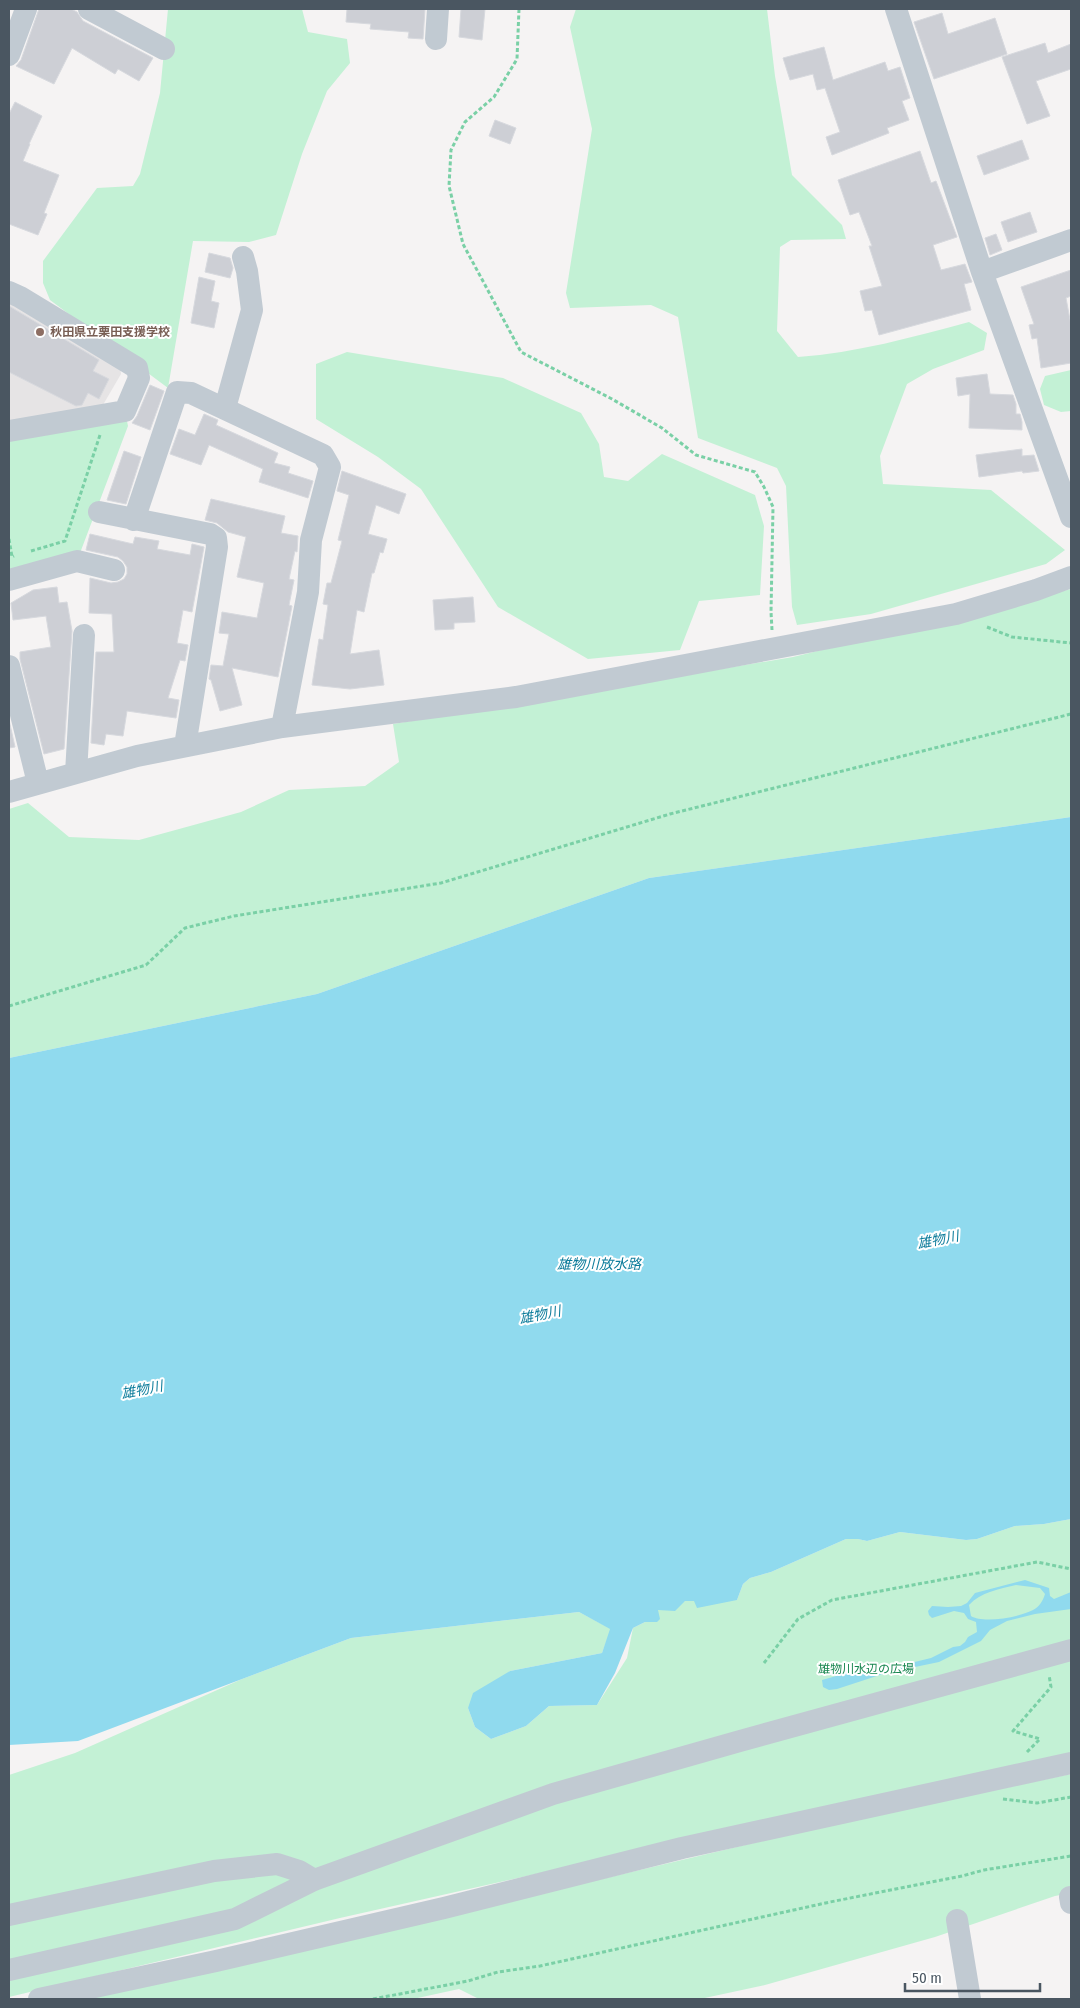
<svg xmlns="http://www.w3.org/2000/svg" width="1080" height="2008" viewBox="0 0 1080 2008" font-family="'Fira Sans Condensed','Noto Sans JP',sans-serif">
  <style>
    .education { fill: #e6e4e5 }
    .green { fill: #c3f1d5 }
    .water { fill: #90daee; fill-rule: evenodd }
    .building { fill: #cdcfd5; stroke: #d7d9de }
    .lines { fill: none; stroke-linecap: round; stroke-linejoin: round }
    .path { stroke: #7ad0a6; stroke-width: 3; stroke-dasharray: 4 2.5; stroke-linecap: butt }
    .minor { stroke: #c1cad2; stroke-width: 22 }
    .education-dot { fill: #8d6e63; stroke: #fff; stroke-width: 2 }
    .labels { text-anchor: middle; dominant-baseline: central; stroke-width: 4; stroke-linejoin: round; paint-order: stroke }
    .education-label { font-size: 12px; font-weight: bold; fill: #785e54; stroke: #fff; text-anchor: start }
    .park-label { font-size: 12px; fill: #17864f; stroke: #fff }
    .water-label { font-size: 14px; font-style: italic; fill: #0c7c9b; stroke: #fff }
  </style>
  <rect width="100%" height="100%" fill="#f5f3f3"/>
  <path class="education" d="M 9,295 L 120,363 L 121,374 L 100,410 L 9,425 Z"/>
  <path class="green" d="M 168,9 L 302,9 L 308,32 L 347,39 L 350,63 L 327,91 L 302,154 L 276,235 L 249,242 L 193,241 L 168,388 L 50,300 L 43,283 L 43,261 L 97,188 L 133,186 L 140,174 L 160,93 Z
    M 576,9 L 767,9 L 775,76 L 792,175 L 842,225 L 846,239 L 791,240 L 780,247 L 777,331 L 798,357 C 856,353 913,337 969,322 L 987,333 L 984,350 L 933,369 L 907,384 L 880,456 L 883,484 L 991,490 L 1065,550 L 1046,564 L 871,614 L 797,625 L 792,607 L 786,486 L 777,468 L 698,438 L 678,317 L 651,305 L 570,308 L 566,293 L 592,129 L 570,27 Z
    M 347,352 L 503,378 L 581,413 L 599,444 L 604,477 L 628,481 L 662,454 L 755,495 L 764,526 L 760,595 L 699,601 L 680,650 L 588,659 L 498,607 L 421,489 L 378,457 L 316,419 L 316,364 Z
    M 1071,370 L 1071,411 L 1061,412 L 1044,405 L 1040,389 L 1045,376 Z
    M 125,411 L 128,426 L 77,561 L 9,580 L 9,431 Z
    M 1071,589 L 1071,817 L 649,878 L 317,994 L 9,1058 L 9,809 L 28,803 L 69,837 L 139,840 L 241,812 L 289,790 L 365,786 L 399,762 L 393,724 L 793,657 Z
    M 1071,1519 L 1071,1754 L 340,1918 L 9,1997 L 9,1775 L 75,1753 L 242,1679 L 351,1638 L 579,1612 L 611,1629 L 602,1653 L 510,1671 L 468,1708 L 475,1727 L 491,1739 L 526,1726 L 549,1706 L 597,1705 L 627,1658 L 633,1628 L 645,1622 L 657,1610 L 685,1601 L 737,1600 L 743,1584 L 750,1578 L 771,1572 L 846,1539 L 858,1539 L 867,1541 L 900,1532 L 966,1540 L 977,1539 L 1015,1526 L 1044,1524 Z
    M 1071,1774 L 1071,1893 L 1055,1896 L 935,1937 L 765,1985 L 700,1999 L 479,1999 L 459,1989 L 413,1999 L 87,1999 L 374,1933 L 833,1824 Z"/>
  <path class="water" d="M 1071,817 L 1071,1519 L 1044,1524 L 1015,1526 L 977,1539 L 966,1540 L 900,1532 L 867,1541 L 858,1539 L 846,1539 L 771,1572 L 750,1578 L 743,1584 L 737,1600 L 697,1608 L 694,1601 L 685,1601 L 675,1611 L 658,1610 L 660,1619 L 657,1622 L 645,1622 L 633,1628 L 615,1673 L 597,1705 L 549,1706 L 526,1726 L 491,1739 L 475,1727 L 468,1708 L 473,1693 L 510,1671 L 602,1653 L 610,1629 L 579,1612 L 351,1638 L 78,1741 L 9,1745 L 9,1058 L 317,994 L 649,878 Z
    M 1025,1580 L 1049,1588 L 1050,1596 L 1054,1599 L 1071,1592 L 1071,1609 L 1035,1614 L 1007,1621 L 990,1630 L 981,1641 L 939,1662 L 886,1673 L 837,1689 L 829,1690 L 823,1687 L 822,1680 L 847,1673 L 890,1668 L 931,1658 L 953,1647 L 960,1646 L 965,1642 L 968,1637 L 977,1632 L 976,1622 L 968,1619 L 964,1613 L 954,1611 L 932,1618 L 929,1615 L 928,1611 L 932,1606 L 948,1607 L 961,1606 L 967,1603 L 975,1593 ZM 1016,1585 L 1040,1588 L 1045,1594 C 1043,1601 1039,1607 1033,1610 C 1020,1617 983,1624 971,1616 L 969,1605 C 981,1592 999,1589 1016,1585 Z"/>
  <path class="building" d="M 39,9 L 71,9 L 77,12 L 83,21 L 153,58 L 139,81 L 118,69 L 115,74 L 72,48 L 54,84 L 16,66 L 21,60 Z
    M 347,9 L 425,9 L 423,39 L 408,38 L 409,32 L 370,29 L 371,24 L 346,22 Z
    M 461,9 L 485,9 L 482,40 L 459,37 Z
    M 942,13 L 948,34 L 995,18 L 1007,54 L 934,79 L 914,22 Z
    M 1045,43 L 1048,53 L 1071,44 L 1071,69 L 1036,81 L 1050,116 L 1027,124 L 1002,57 Z
    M 824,47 L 833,80 L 885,62 L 888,71 L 900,67 L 910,98 L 902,101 L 909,120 L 887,128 L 889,133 L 832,155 L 826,137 L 840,132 L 825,88 L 817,90 L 813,74 L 790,80 L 783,58 Z
    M 15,102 L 42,116 L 29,144 L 30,144 L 23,161 L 59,175 L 44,213 L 47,214 L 38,235 L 9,224 L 9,114 Z
    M 495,120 L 516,128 L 510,144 L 489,136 Z
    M 1022,140 L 1029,159 L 984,175 L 977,156 Z
    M 920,151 L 931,183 L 936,181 L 957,237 L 933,245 L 941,270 L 965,264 L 972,282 L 964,284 L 971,310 L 879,335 L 872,310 L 865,311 L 860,291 L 882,286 L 869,246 L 872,246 L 859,212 L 850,215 L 838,180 Z
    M 1030,212 L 1037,232 L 1008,242 L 1001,222 Z
    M 996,234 L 1002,250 L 990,255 L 985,238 Z
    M 209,253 L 230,258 L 233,268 L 230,278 L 205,272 Z
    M 1071,270 L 1071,296 L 1066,298 L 1071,325 L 1071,363 L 1041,368 L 1037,338 L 1032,339 L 1029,325 L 1034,324 L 1021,287 Z
    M 199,277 L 215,281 L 211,301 L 219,303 L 214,328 L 191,323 Z
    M 9,306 L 99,360 L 93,371 L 109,379 L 99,399 L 88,393 L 82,405 L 76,406 L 9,372 Z
    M 987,374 L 990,394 L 1013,395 L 1016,404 L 1016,414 L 1020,414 L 1022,422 L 1022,430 L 969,428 L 970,394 L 958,396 L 956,378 Z
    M 150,385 L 164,391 L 150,430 L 132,423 L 137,416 Z
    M 204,414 L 218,420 L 216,425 L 278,453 L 274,463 L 290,467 L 288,473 L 313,481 L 308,498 L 259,482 L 263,469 L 209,445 L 201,465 L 170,454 L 179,429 L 195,435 Z
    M 1022,449 L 1022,456 L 1034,455 L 1039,471 L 1023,473 L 1022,471 L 979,477 L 976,455 Z
    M 124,451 L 141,457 L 126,504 L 107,500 Z
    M 342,471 L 406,494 L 399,514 L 376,505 L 368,534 L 387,539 L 383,553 L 380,552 L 374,573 L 372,573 L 364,612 L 357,610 L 350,654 L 379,650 L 384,685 L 350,689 L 312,685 L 319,639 L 323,640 L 328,605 L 323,604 L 327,583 L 331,583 L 342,541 L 338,540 L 349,495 L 337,491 Z
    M 211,499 L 285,516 L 281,533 L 298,536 L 297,552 L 295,551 L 289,579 L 294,580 L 289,605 L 292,606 L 278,677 L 232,668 L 242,705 L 220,711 L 211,680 L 209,679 L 211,665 L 223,666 L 229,634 L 219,633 L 222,612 L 257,618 L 264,583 L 237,577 L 246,537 L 228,532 L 217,523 L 205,520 Z
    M 90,534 L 133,544 L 135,537 L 159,541 L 157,549 L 190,555 L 192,544 L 204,547 L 192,612 L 183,610 L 177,643 L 188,645 L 185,661 L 180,660 L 168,698 L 179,700 L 176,718 L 127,711 L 123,736 L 106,734 L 104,745 L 91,743 L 96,652 L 114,652 L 112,614 L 89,613 L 90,578 L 111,583 L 118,582 L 124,579 L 127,574 L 127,567 L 123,561 L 118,557 L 86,550 Z
    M 57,587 L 59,603 L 67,602 L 72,631 L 64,749 L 44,754 L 20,659 L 20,652 L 51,647 L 46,616 L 13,620 L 11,603 L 33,590 Z
    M 473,597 L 475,622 L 454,623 L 454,629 L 435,630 L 433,600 Z
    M 9,720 L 15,747 L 9,748 Z"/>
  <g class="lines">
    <path class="path" d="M 519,9 L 517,59 L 494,97 L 465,122 L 451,150 L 449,186 L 463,244 L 521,352 L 612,399 L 662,428 L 696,455 L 755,472 L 764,487 L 773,507 L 771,612 L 772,630
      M 9,539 L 12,557 L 14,556
      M 31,551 L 65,541 L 100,435
      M 987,627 L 1012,637 L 1071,643
      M 9,1006 L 146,965 L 185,928 L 234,916 L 441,883 L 670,814 L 1071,714
      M 764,1663 L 798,1619 L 832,1600 L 1037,1562 L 1071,1569
      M 1027,1752 L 1040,1739 L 1013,1731 L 1051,1687 L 1049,1675
      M 1003,1799 L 1037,1803 L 1071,1797
      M 373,1999 L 468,1981 L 498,1972 L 540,1966 L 830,1902 L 962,1876 L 984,1870 L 1071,1856"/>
    <path class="minor" d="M 89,9 L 164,49
      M 896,9 L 982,272 L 1071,517
      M 436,39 L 438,9
      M 9,55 L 26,9
      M 982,272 L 1071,240
      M 9,292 L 20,297 L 137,368 L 139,378 L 125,411 L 9,431
      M 225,408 L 252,310 L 247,271 L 243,257
      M 99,512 L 210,534 L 216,538 L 217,547 L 185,746
      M 134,520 L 177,392 L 191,393 L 323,455 L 330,467 L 311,540 L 308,592 L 282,727
      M 9,580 L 77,561 L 114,570
      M 9,666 L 38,783
      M 76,773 L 84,635
      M 9,792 L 137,756 L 282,727 L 516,697 L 956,614 L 1036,590 L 1071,577
      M 1070,1897 L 1071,1903
      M 9,1915 L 214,1871 L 277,1864 L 299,1871 L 314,1880
      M 957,1920 L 970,1999
      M 9,1970 L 235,1919 L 314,1880 L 553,1794 L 740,1741 L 1071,1650
      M 39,1999 L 216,1961 L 444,1908 L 682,1848 L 1071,1763"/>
  </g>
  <circle class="education-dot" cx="40" cy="332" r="5"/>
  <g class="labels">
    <g class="education-label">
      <text x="50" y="332">秋田県立栗田支援学校</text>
    </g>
    <g class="park-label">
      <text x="866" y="1669">雄物川水辺の広場</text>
    </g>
    <g class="water-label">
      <text transform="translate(938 1240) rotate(-11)">雄物川</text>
      <text x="599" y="1264">雄物川放水路</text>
      <text transform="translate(540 1315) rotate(-11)">雄物川</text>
      <text transform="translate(142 1390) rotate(-11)">雄物川</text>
    </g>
  </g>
  <rect width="1080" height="2008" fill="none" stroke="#4a5661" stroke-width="20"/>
  <path d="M905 1983v8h135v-8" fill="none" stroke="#4a5661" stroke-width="2.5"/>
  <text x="912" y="1983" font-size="15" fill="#4a5661" stroke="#ffffff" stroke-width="4" paint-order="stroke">50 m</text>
</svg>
